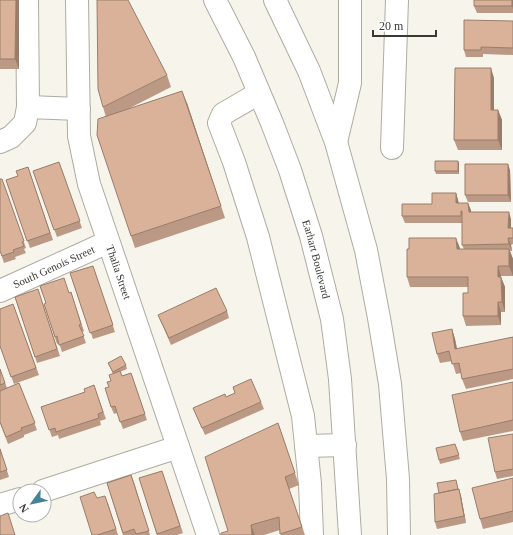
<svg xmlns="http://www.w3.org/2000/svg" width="513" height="535" viewBox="0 0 513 535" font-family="'Times New Roman',serif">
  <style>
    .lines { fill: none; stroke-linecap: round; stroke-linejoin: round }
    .minor-casing { stroke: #aeaca2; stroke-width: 24 }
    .major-casing { stroke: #aeaca2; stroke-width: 24 }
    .minor { stroke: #fff; stroke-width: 22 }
    .major { stroke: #fff; stroke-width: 22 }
    .wall { fill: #bb9984 }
    .shaded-wall { fill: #997d6b }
    .building { fill: #dab299; stroke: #997d6b }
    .labels { text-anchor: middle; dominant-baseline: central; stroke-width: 3; stroke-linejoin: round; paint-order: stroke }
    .street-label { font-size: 11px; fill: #393934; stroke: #fff }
  </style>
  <rect width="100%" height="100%" fill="#f7f5eb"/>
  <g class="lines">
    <defs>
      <g id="minor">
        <path d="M 27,0 L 28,107"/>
        <path id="s1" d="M 77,0 L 79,136 L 89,184 L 208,535"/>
        <path d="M 259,93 L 223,114 L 219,123 L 234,162 L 258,237 L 303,416 L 310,484 L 312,535"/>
        <path d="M 0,142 L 11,137 L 25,123 L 28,107 L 79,109"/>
        <path d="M 336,142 L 350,83 L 350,0"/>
        <path d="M 392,148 L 397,0"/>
        <path id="s2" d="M 0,291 L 108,242"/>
        <path d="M 306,446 L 345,445"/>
        <path d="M 43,491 L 178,447"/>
        <path d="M 0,505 L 20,499"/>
      </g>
      <g id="major">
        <path id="s3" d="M 215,0 L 244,57 L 272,123 L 290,170 L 311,236 L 332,319 L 340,379 L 350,535"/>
        <path d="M 275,0 L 309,71 L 336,142 L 366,250 L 379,318 L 390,384 L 398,479 L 399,535"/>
      </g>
    </defs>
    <use href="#minor" class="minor-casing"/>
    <use href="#major" class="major-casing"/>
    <use href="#minor" class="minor"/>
    <use href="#major" class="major"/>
  </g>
  <path class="wall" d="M 0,0 L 19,0 L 19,69 L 0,69 Z
    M 513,0 L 513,13 L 477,13 L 474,6 Z
    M 513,21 L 513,55 L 483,54 L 483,57 L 466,57 L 464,50 Z
    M 167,75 L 171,87 L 124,111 L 187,103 L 225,218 L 135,248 L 131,236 L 106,117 L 103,107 Z
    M 494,78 L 494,110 L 498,110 L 502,120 L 502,150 L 458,150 L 454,140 Z
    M 458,161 L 459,164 L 459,174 L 436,174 L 435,171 Z
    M 59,162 L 82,228 L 57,237 L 33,171 Z
    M 28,167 L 53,240 L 30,248 L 6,180 L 18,176 Z
    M 510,170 L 511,202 L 468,202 L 465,195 Z
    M 2,179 L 26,248 L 24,249 L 26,253 L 15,257 L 16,259 L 4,263 L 0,251 Z
    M 456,193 L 458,200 L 459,203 L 468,203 L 471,212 L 511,219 L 511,228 L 513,228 L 513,244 L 511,245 L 512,251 L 510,251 L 513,259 L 513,276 L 501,276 L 501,277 L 505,287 L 505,312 L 501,312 L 501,325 L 466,326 L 463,316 L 468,293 L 468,287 L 410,287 L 407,277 L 460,248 L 460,249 L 464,249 L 462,245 L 462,223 L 405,223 L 402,216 L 432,204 Z
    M 93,266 L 115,332 L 93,339 L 70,273 Z
    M 71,292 L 84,331 L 82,332 L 86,343 L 62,352 L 59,343 L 57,344 L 44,304 Z
    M 40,296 L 60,356 L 37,363 L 15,297 Z
    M 13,304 L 39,375 L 14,384 L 0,346 Z
    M 227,311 L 229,318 L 171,345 L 161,322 L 158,315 Z
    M 452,329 L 455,339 L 457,349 L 513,337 L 513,379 L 466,389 L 462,379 L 461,373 L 456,374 L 452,361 L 440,363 L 437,354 Z
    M 108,363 L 126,365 L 127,369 L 120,372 L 122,376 L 131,373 L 147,420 L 123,429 L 117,413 L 114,414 L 111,407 L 109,387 L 113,374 Z
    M 0,369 L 7,388 L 19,383 L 37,430 L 24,435 L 24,437 L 8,444 L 0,423 Z
    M 513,382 L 513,431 L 463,441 L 460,432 Z
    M 94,385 L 106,419 L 100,421 L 101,425 L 59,439 L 58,435 L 52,437 L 41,407 L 85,392 Z
    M 233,387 L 261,402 L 264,409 L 205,435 L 193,408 L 226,397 L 235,393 Z
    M 278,423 L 299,485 L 289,489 L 305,535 L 281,535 L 280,530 L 264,535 L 221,535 L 228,531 Z
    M 513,434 L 513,476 L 497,479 L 495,472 Z
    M 455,444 L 460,459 L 440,464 L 439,460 Z
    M 0,448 L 9,477 L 0,480 Z
    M 162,471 L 183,533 L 177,535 L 157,535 L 139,478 Z
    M 131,475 L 134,482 L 150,535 L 123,535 L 107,483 Z
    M 513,478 L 513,522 L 483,529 L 480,519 Z
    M 456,480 L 458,489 L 461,496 L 466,523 L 437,529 L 435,522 L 439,493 Z
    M 97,498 L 108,503 L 118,535 L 92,535 Z"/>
  <path class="shaded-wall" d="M 16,0 L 19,0 L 19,69 L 15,59 Z
    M 512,0 L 513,0 L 513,9 L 512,6 Z
    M 491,68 L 494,78 L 494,120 L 491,110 Z
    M 182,91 L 187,103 L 225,218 L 221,206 Z
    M 498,110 L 502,120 L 502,150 L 498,140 Z
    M 458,161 L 459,164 L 459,174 L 458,171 Z
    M 508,164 L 510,170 L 511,202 L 508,195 Z
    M 456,193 L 458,200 L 459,210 L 456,203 Z
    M 468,203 L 471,210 L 471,219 L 469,212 Z
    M 509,212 L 511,219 L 511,235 L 508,228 Z
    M 456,238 L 460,248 L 460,259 L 457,249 Z
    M 508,238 L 511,245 L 512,251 L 509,244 Z
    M 509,249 L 513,259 L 513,276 L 509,266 Z
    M 498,266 L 501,276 L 501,287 L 498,277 Z
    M 501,277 L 505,287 L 505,312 L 502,302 Z
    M 498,302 L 501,312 L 501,325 L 498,316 Z
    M 452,329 L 455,339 L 459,359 L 455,349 Z
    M 459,489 L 461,496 L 466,523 L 464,516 Z
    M 251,525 L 255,535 L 252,535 Z"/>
  <path class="building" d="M 0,0 L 16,0 L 15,59 L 0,59 Z
    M 97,0 L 128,0 L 167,75 L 103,107 L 98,89 Z
    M 474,0 L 512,0 L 512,6 L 474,6 Z
    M 464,20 L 513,21 L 513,48 L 481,47 L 481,50 L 464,50 Z
    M 455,68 L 491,68 L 491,110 L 498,110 L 498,140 L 454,140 Z
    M 182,91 L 221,206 L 131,236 L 97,135 L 98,119 Z
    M 435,161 L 458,161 L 458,171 L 435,171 Z
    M 59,162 L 80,221 L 54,230 L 33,171 Z
    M 465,164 L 508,164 L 508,195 L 465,195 Z
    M 28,167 L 50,233 L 27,241 L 6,180 L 18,176 L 16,171 Z
    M 0,179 L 2,179 L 24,241 L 22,242 L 24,246 L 13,250 L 14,252 L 2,256 L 0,251 Z
    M 432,193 L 456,193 L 456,203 L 468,203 L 469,212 L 509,212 L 508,228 L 513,228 L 513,238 L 508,238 L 509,244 L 462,245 L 462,211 L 461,211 L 461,216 L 402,216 L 402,204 L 432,204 Z
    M 409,238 L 456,238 L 457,249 L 509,249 L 509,266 L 498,266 L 498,277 L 501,277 L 502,302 L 498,302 L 498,316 L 463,316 L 463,293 L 468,293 L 468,277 L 407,277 L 407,249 L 409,249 Z
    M 93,266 L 113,325 L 90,333 L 70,273 Z
    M 64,278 L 69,293 L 71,292 L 81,324 L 79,325 L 84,336 L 59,345 L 57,336 L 55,337 L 44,304 L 46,303 L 40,286 Z
    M 216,288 L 227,311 L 169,338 L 158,315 Z
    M 38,289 L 57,349 L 35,357 L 15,297 Z
    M 13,304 L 36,368 L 11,377 L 0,346 L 0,309 Z
    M 452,329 L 455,349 L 513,337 L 513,369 L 462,379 L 459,363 L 452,364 L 449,351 L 437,354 L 432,333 Z
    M 121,356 L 126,365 L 113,372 L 108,363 Z
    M 0,369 L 5,383 L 0,385 Z
    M 120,371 L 122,376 L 131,373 L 145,414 L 120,422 L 115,406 L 111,407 L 105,388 L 109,387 L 107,382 L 111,381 L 109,375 Z
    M 251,379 L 261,402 L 202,428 L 193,408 L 225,394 L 226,397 L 235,393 L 233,387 Z
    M 513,382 L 513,420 L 460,432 L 452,395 Z
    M 19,383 L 35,423 L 21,428 L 22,430 L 6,437 L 0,422 L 0,391 Z
    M 94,385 L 103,412 L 98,414 L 99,418 L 56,432 L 55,428 L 49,430 L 41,407 L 85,392 L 84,389 Z
    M 278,423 L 295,473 L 285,477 L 302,527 L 280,534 L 279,517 L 251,525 L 252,535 L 221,535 L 221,533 L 228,531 L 205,457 Z
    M 513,434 L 513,469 L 495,472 L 488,438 Z
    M 455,444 L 459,455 L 439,460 L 436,448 Z
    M 0,449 L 7,470 L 0,472 Z
    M 162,471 L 180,526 L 157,534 L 139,478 Z
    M 131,475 L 149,531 L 136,534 L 134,529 L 123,533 L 107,483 Z
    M 513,478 L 513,511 L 480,519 L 472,488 Z
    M 456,480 L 458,489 L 439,493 L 437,483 Z
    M 459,489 L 464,516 L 435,522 L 434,494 Z
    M 94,492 L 97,498 L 105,496 L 116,529 L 97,535 L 92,535 L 80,497 Z
    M 8,513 L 15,535 L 0,535 L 0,516 Z"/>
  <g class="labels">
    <g class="street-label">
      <text stroke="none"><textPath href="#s3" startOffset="279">Earhart Boulevard</textPath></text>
      <text stroke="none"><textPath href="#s2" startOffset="59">South Genois Street</textPath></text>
      <text stroke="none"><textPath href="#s1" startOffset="278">Thalia Street</textPath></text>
    </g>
  </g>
  <g transform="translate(32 503) rotate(237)"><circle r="19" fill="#ffffff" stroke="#b0b0ae"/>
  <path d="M0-3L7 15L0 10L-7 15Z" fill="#448398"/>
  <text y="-6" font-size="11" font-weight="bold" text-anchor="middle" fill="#393934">N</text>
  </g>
  <path d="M373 30v6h63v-6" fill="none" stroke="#393934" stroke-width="2"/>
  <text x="379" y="30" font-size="12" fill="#393934" stroke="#ffffff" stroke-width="3" paint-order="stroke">20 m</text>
</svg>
